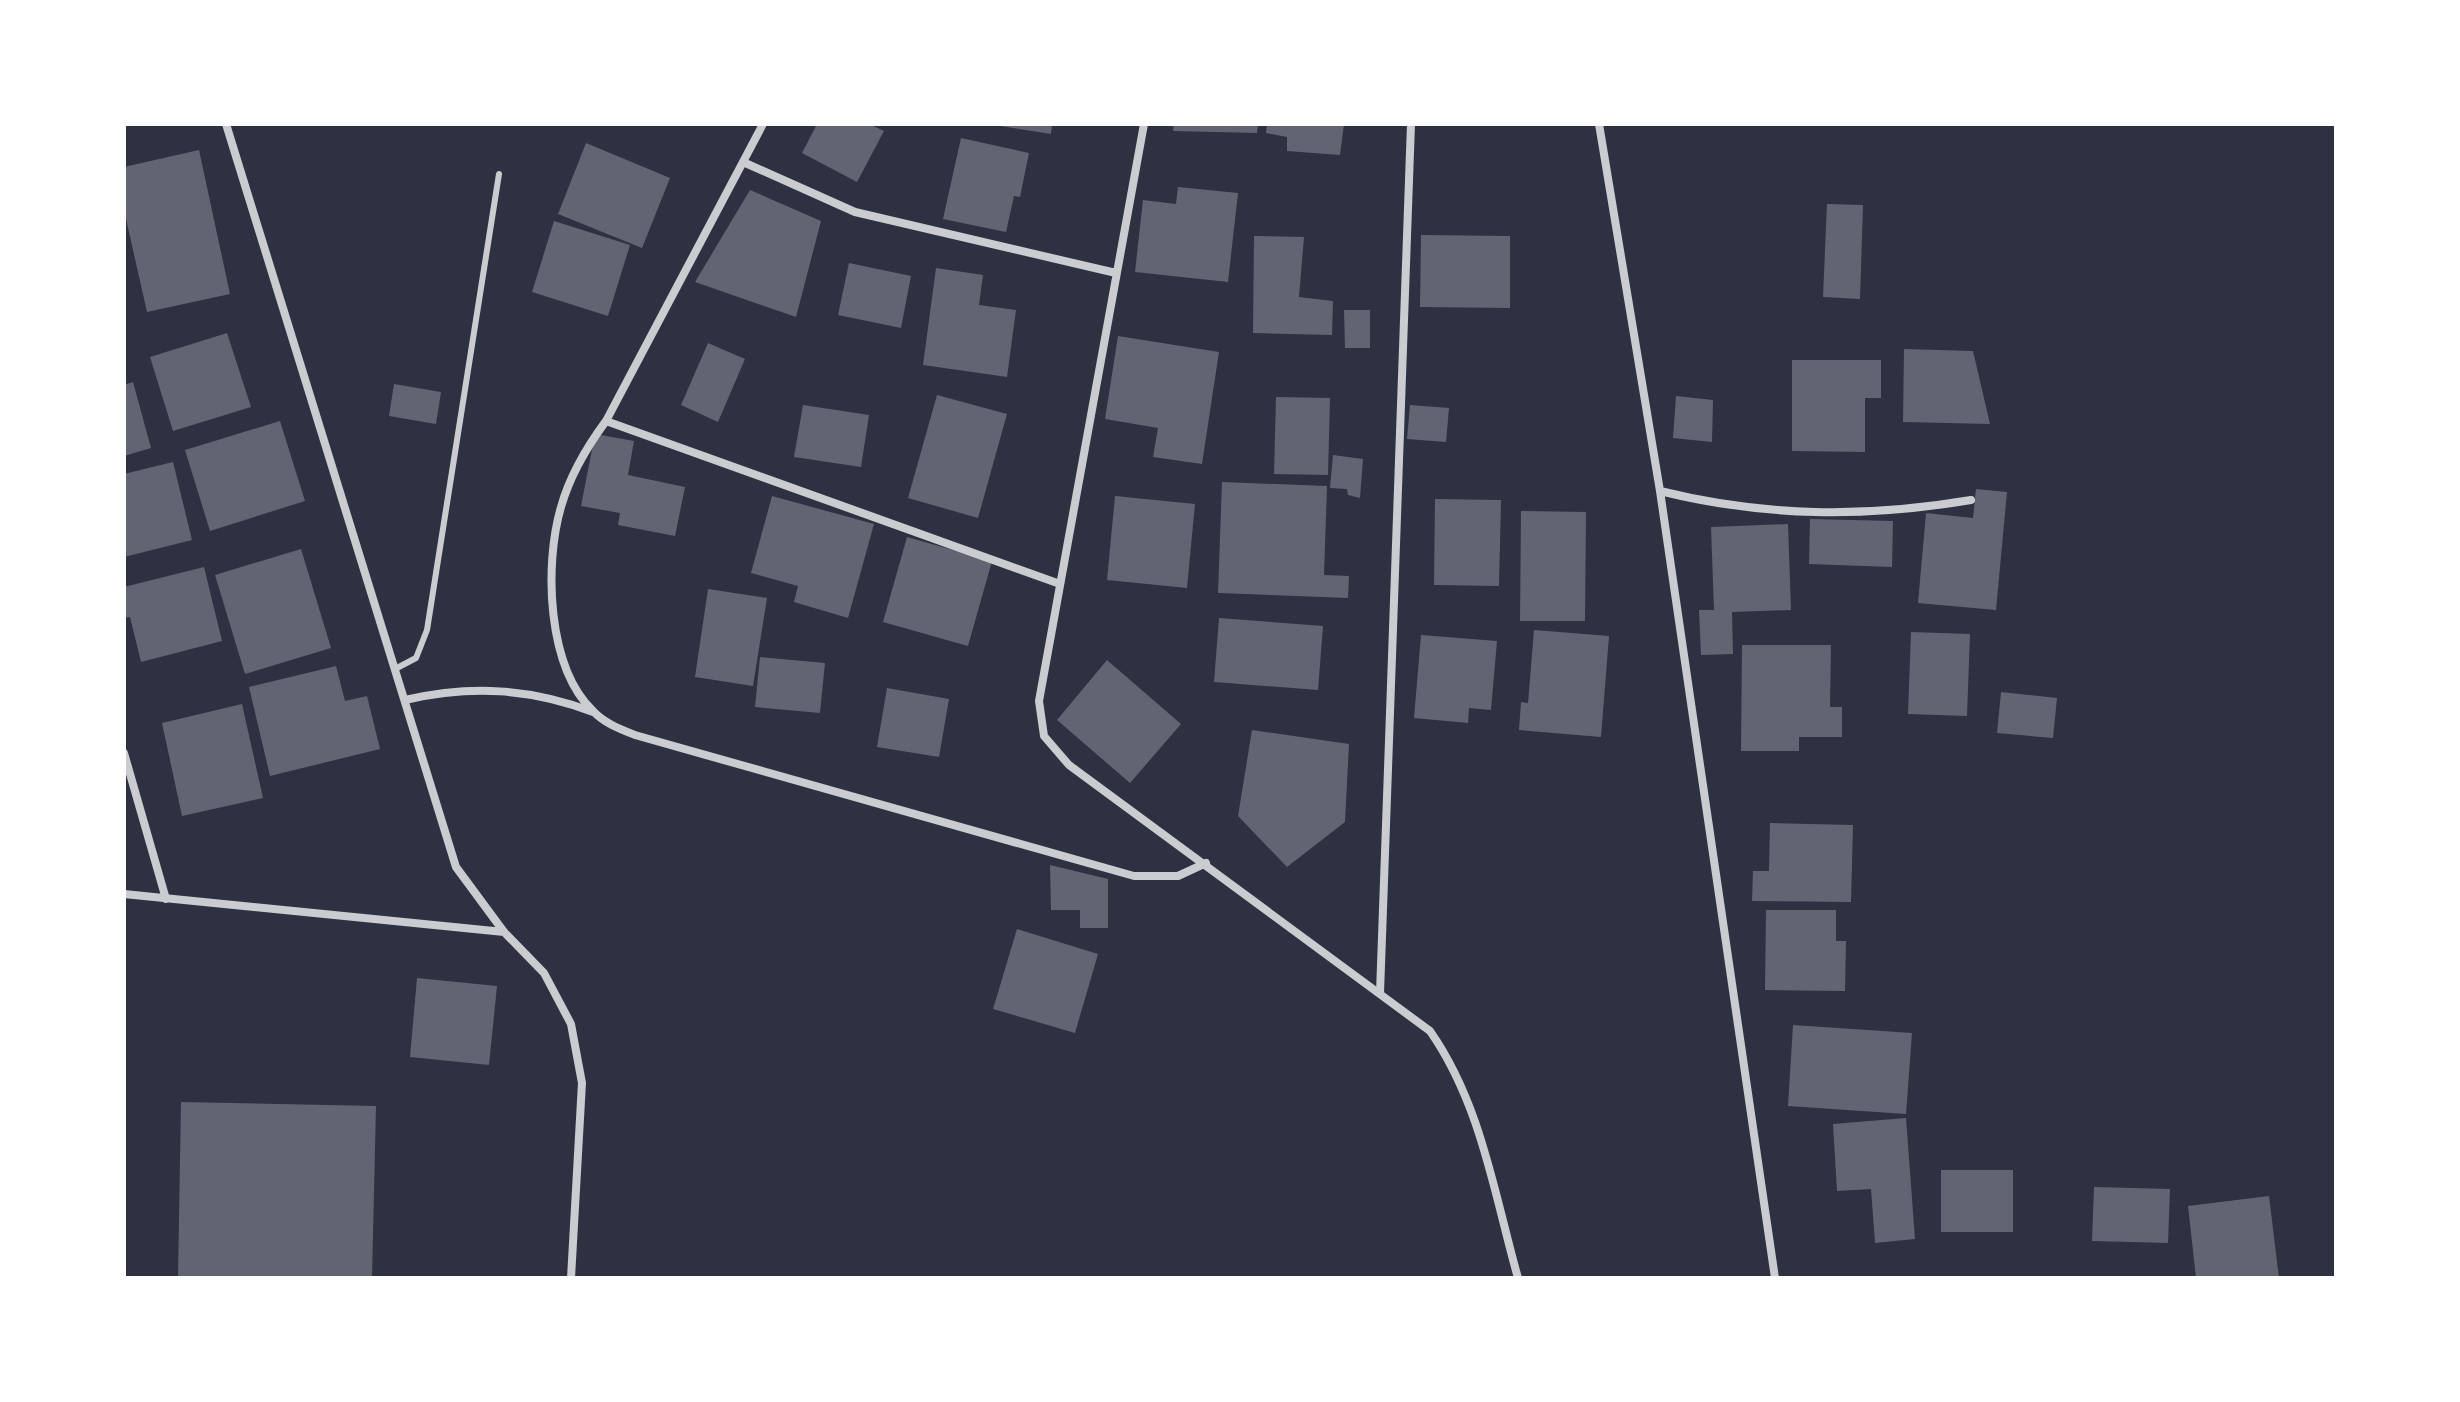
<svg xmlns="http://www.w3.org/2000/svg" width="2460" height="1402" viewBox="0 0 2460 1402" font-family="'DM Sans',sans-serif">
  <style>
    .building { fill: #626471 }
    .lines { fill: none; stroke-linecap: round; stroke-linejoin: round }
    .service { stroke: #caccd0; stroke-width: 6 }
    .minor { stroke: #caccd0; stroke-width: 8 }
  </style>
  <rect width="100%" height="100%" fill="#2d3142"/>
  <path class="building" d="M 817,124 L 869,124 L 884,131 L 857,182 L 802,153 Z
    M 988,124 L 1052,124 L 1051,134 Z
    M 1174,124 L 1258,124 L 1257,133 L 1173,131 Z
    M 1267,124 L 1344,124 L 1340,155 L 1287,151 L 1287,137 L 1266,133 Z
    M 961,138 L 1029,153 L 1020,197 L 1014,196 L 1006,232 L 943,219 Z
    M 586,143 L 670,178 L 642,248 L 558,214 Z
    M 199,150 L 230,294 L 147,312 L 124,210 L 124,167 Z
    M 1178,187 L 1238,193 L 1228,282 L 1135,272 L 1143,200 L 1176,204 Z
    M 750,190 L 821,221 L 796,317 L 695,282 Z
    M 1827,204 L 1863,205 L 1860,299 L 1823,297 Z
    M 554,221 L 630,245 L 608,316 L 532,292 Z
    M 1421,235 L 1510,236 L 1510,308 L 1420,307 Z
    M 1254,236 L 1304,237 L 1299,297 L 1333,301 L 1332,335 L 1253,333 Z
    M 849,263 L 911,276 L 901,328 L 838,315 Z
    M 936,268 L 983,275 L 979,305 L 1016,310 L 1007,377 L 923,365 Z
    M 1344,310 L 1370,310 L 1370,348 L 1345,348 Z
    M 227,333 L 251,407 L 173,431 L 150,357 Z
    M 1118,336 L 1219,352 L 1202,464 L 1153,457 L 1158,428 L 1105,419 Z
    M 708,343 L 745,359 L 718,422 L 681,405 Z
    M 1904,349 L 1973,351 L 1990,424 L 1903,422 Z
    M 1792,360 L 1881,360 L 1881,398 L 1865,398 L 1865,452 L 1792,451 Z
    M 133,382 L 151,448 L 124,456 L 124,385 Z
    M 394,384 L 441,392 L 436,424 L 389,416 Z
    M 937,395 L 1007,414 L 978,518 L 908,498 Z
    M 1676,396 L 1713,400 L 1712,442 L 1673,438 Z
    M 1276,397 L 1330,398 L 1328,475 L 1274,474 Z
    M 803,405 L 869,415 L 861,467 L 794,457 Z
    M 1410,405 L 1449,408 L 1446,442 L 1407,439 Z
    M 280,421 L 305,501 L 210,531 L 185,450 Z
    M 595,434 L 634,441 L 628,475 L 685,487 L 675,536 L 618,525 L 620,513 L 581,506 Z
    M 1333,455 L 1363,459 L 1360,498 L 1348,495 L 1347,489 L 1330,488 Z
    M 173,462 L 192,540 L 124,557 L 124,474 Z
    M 1222,482 L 1327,486 L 1324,575 L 1349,576 L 1348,598 L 1218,593 Z
    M 1976,489 L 2007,492 L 1996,610 L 1918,603 L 1926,513 L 1973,518 Z
    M 772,496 L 874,524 L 848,618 L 794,602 L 798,586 L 751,573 Z
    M 1115,496 L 1195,504 L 1187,588 L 1107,580 Z
    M 1435,499 L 1501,500 L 1499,586 L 1434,585 Z
    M 1521,511 L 1586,512 L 1585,621 L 1520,621 Z
    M 1810,519 L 1893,521 L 1892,567 L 1809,564 Z
    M 1788,524 L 1791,610 L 1732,612 L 1733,654 L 1701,655 L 1699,610 L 1714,610 L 1711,527 Z
    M 907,537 L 992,561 L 968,646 L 883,622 Z
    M 301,549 L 331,648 L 245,674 L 215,575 Z
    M 204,567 L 222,641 L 141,662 L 130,617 L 124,618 L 124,587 Z
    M 708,589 L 767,598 L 753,686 L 695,677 Z
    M 1219,618 L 1323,626 L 1318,690 L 1214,682 Z
    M 1534,630 L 1609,636 L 1601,737 L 1519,730 L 1521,702 L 1528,703 Z
    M 1911,632 L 1970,634 L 1967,716 L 1908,714 Z
    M 1421,635 L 1497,641 L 1491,710 L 1469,708 L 1468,723 L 1414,718 Z
    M 1742,645 L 1831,645 L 1830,707 L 1842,707 L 1842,737 L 1799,737 L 1799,751 L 1741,751 Z
    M 760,657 L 825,663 L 820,713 L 755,707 Z
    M 1107,660 L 1181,724 L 1130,783 L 1057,720 Z
    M 336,666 L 345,701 L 367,696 L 380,749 L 270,776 L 249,687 Z
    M 887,688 L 949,699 L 939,757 L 877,747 Z
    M 2001,692 L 2057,698 L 2053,738 L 1997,733 Z
    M 242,704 L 263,798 L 182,816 L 162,723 Z
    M 1252,730 L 1349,744 L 1345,822 L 1287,867 L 1238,816 Z
    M 1770,823 L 1853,825 L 1851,902 L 1752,901 L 1753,871 L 1769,871 Z
    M 1050,865 L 1108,879 L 1108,928 L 1080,928 L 1080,910 L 1051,910 Z
    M 1766,910 L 1836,910 L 1836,941 L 1846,941 L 1845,991 L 1765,990 Z
    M 1017,929 L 1098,954 L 1075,1033 L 993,1009 Z
    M 417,978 L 497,986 L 489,1065 L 410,1057 Z
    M 1793,1025 L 1912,1033 L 1906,1114 L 1788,1106 Z
    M 181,1102 L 376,1106 L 372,1278 L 178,1278 Z
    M 1906,1118 L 1915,1239 L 1875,1243 L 1871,1189 L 1837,1191 L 1833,1124 Z
    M 1941,1170 L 2013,1170 L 2013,1232 L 1941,1232 Z
    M 2094,1187 L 2170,1189 L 2168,1243 L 2092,1241 Z
    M 2269,1196 L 2279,1278 L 2196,1278 L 2188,1206 Z"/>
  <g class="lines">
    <path class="service" d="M 395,669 L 416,658 L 427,630 L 499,174"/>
    <path class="minor" d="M 226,124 L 456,867 L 504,932 L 544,973 L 571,1024 L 582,1083 L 571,1278
      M 763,124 L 606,421 C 586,448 570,475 561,507 C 544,565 547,667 593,711 C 604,723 620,729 635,735 L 1134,876 L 1178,876 L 1206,863
      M 1144,124 L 1039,701 L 1044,736 L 1069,765 L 1430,1031 C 1481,1104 1494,1193 1518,1278
      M 1599,124 L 1660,491 L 1775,1278
      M 743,162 L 855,212 L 1116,273
      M 606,421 L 1060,584
      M 1660,491 C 1765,517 1865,518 1971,500
      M 405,700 C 471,685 529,688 593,712
      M 124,753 L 166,899
      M 124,894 L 504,932
      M 1380,993 L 1411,124"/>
  </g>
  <rect width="2460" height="1402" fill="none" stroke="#ffffff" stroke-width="252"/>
</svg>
